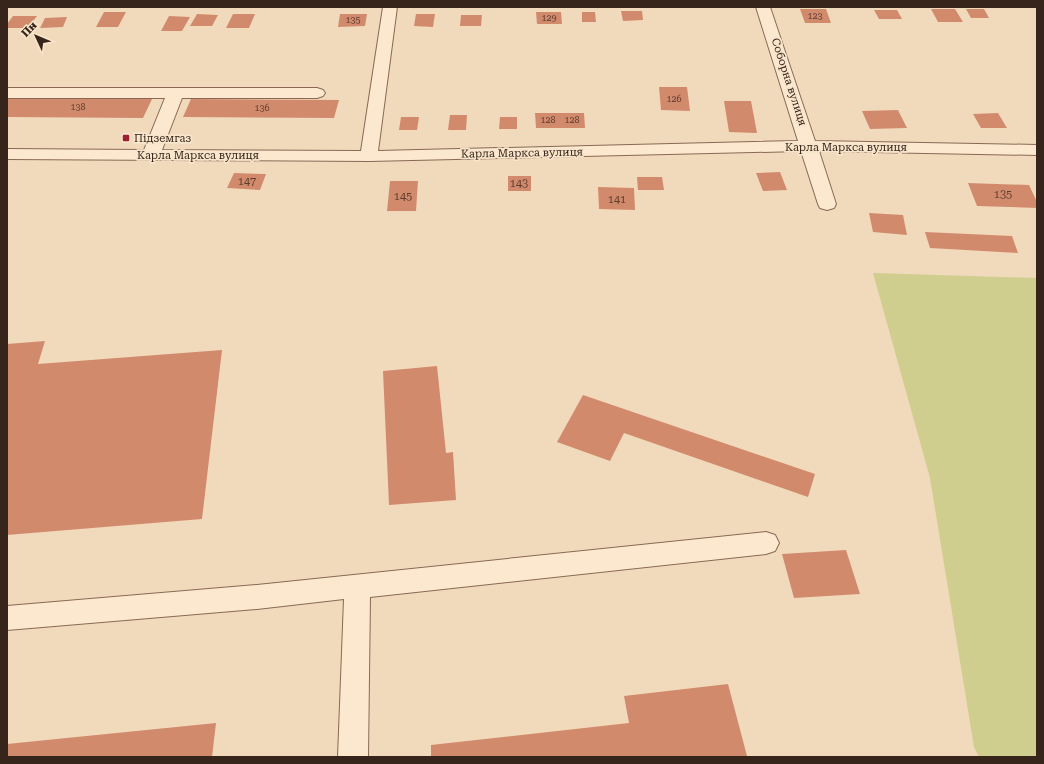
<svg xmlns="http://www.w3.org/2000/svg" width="1044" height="764" viewBox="0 0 1044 764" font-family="'Roboto Serif',serif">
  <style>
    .green { fill: #cfce8e }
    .building { fill: #d28a6d }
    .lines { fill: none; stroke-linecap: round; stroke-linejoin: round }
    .minor-casing { stroke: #896954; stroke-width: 2 }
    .minor { fill: #fbe8ce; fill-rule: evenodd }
    .poi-dot { fill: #9d1f31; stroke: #f8e5cb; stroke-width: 1.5 }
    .labels { text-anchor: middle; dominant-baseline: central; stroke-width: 3.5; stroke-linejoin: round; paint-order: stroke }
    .far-number-label { font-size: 9px; fill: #5e3e2f }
    .far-street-label { font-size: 11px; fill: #37241a; stroke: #f8e5cb }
    .far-poi-label { font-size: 11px; fill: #37241a; stroke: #f8e5cb; text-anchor: start }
    .number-label { font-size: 11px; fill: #5e3e2f }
  </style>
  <rect width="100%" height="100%" fill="#f1dabb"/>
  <path class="green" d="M 873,273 L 1037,278 L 1037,757 L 979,757 L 974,747 L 930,478 Z"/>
  <path class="building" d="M 800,9 L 826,9 L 831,23 L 805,23 Z
    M 931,9 L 955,9 L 963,22 L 938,22 Z
    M 966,9 L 984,9 L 989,18 L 971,18 Z
    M 874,10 L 897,10 L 902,19 L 879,19 Z
    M 621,11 L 642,11 L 643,20 L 623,21 Z
    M 104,12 L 126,12 L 118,27 L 96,27 Z
    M 536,12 L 561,12 L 562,24 L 537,24 Z
    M 582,12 L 595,12 L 596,22 L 582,22 Z
    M 197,14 L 218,15 L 212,26 L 190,26 Z
    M 233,14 L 255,14 L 249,28 L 226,28 Z
    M 340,14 L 367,14 L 365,26 L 338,27 Z
    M 416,14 L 435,14 L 433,27 L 414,26 Z
    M 461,15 L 482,15 L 481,26 L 460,26 Z
    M 13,16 L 37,16 L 28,28 L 7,28 L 7,24 Z
    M 169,16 L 190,17 L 182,31 L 161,31 Z
    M 67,17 L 63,27 L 40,28 L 45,18 Z
    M 659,87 L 687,87 L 690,111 L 661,110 Z
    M 7,96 L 153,97 L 143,118 L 7,117 Z
    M 191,99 L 339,100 L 334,118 L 183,117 Z
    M 724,101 L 751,101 L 757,133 L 729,132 Z
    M 898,110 L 907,128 L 870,129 L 862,111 Z
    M 535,113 L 584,113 L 585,128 L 536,128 Z
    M 998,113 L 1007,128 L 981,128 L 973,114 Z
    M 450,115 L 467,115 L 466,130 L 448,130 Z
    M 401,117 L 419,117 L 417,130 L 399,130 Z
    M 500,117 L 517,117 L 517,129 L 499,129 Z
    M 780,172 L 787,190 L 763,191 L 756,173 Z
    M 234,173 L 266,174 L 260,190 L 227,188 Z
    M 508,176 L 531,176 L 531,191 L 508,191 Z
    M 637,177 L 662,177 L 664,190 L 638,190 Z
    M 390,181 L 418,181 L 416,211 L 387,211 Z
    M 968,183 L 1029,185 L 1037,202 L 1037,208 L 977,206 Z
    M 598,187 L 634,188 L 635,210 L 599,209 Z
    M 869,213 L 903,215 L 907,235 L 873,232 Z
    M 925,232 L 1012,236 L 1018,253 L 930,248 Z
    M 45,341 L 38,364 L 222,350 L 202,519 L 7,535 L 7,344 Z
    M 437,366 L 446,453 L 453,452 L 456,500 L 389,505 L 383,371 Z
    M 583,395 L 815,474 L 808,497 L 624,433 L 610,461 L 557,442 Z
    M 846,550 L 860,594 L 794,598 L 782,554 Z
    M 728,684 L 747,756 L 431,757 L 431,745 L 629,723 L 624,696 Z
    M 216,723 L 212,757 L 7,757 L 7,744 Z"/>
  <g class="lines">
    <defs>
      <path id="minor" d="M 383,7 L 397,7 L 378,151 L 798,141 L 756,7 L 770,7 L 815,141 L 1037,145 L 1037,155 L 819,151 L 836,204 L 834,208 L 827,210 L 820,208 L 818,204 L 801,151 L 369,161 L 7,159 L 7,149 L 144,150 L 165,98 L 7,98 L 7,88 L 317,88 L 323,90 L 325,93 L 323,96 L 317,98 L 182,98 L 162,150 L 361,151 Z
        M 766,532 L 775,535 L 779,543 L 775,551 L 766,554 L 370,597 L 368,757 L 338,757 L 344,599 L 257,609 L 7,630 L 7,606 L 257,585 Z"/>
    </defs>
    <use href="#minor" class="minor-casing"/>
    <use href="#minor" class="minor"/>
  </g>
  <rect class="poi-dot" x="122" y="134" width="8" height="8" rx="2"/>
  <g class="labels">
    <g class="far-number-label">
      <text x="815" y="16">123</text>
      <text x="549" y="18">129</text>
      <text x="353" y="20">135</text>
      <text x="674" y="99">126</text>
      <text x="78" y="107">138</text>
      <text x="262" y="108">136</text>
      <text x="548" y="120">128</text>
      <text x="572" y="120">128</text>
    </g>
    <g class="far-street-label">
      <text transform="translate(789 82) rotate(72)">Соборна вулиця</text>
      <text x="846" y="147">Карла Маркса вулиця</text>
      <text transform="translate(522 153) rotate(-1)">Карла Маркса вулиця</text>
      <text x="198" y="155">Карла Маркса вулиця</text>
    </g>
    <g class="far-poi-label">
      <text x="134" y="138">Підземгаз</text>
    </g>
    <g class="number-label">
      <text x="247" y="181">147</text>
      <text x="519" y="183">143</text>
      <text x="1003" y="194">135</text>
      <text x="403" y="196">145</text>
      <text x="617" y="199">141</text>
    </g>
  </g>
  <rect width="1044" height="764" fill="none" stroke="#37241a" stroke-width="16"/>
  <g transform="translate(36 36) rotate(314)" stroke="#f8e5cb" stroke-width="3" paint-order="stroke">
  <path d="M0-3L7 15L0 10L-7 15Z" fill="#37241a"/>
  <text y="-6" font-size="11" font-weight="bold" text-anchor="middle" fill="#37241a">Пн</text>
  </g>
</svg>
